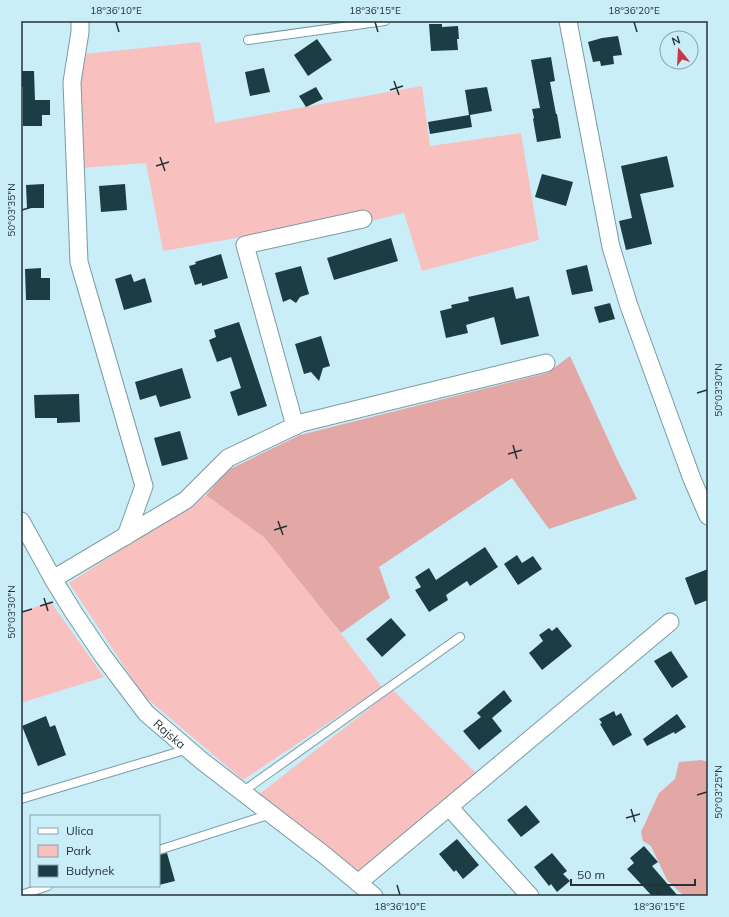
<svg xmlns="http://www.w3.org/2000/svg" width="729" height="917" viewBox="0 0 729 917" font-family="Mulish,sans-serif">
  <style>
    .green { fill: #f8c1bf }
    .forest { fill: #e3a7a5 }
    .building { fill: #1d3d45 }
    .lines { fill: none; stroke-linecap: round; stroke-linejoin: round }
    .service-casing { stroke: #799ba4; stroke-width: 10 }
    .minor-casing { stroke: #799ba4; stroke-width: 19 }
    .service { stroke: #fff; stroke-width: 8 }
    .minor { stroke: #fff; stroke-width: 17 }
    .ticks { fill: none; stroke: #253337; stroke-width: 1.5 }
    .labels { text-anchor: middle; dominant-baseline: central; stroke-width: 4; stroke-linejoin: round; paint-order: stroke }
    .street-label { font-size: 12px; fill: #253337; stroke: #caeef8 }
    .neatline { fill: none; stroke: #253337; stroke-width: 1.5 }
    .ticks-label { font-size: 10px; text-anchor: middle; fill: #253337 }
  </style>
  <rect width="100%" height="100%" fill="#caeef8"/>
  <path class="green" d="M 200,42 L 215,123 L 422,86 L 430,146 L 521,133 L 539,240 L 422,271 L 404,213 L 371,221 L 368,212 L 231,239 L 163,251 L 146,163 L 82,168 L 79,74 L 84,54 Z
    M 206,495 L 265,538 L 315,600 L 382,687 L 243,780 L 143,695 L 69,583 Z
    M 50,601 L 104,677 L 21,703 L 21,613 Z
    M 393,690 L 480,777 L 364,875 L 258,795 Z"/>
  <path class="forest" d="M 570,356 L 617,459 L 637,499 L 549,529 L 512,478 L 379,567 L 390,598 L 341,633 L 265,538 L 206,495 L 228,470 L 300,435 L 547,373 Z
    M 701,760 L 708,762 L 708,896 L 684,896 L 667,880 L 651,846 L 643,841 L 641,832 L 659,793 L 675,779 L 679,762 Z"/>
  <path class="building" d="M 429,24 L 442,24 L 442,27 L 458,26 L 459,39 L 457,39 L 458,50 L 431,51 Z
    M 618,36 L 622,55 L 613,56 L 614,64 L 601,66 L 600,61 L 593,62 L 588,42 L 602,38 Z
    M 317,39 L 332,60 L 308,76 L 294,55 Z
    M 551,57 L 555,81 L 550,82 L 556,114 L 557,114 L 561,138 L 537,142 L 533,119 L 534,118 L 532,109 L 540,108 L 531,60 Z
    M 264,68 L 270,92 L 250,96 L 245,72 Z
    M 21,71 L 34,71 L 35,100 L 50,100 L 50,115 L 42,115 L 42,126 L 23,126 L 23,87 L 21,87 Z
    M 316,87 L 323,99 L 306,107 L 299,96 Z
    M 487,87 L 492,111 L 470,115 L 472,127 L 430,134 L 428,122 L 469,115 L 465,90 Z
    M 667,156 L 674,187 L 640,194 L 652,244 L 626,250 L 619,221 L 632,218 L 621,166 Z
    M 542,174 L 573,182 L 566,206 L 535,197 Z
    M 44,184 L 44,208 L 27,208 L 26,185 Z
    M 125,184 L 127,210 L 101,212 L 99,186 Z
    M 391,238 L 398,261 L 334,280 L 327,258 Z
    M 221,254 L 228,278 L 202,286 L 202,283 L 195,285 L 189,266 L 196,264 L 195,262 Z
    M 587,265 L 593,291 L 572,295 L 566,270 Z
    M 301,266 L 309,294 L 300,297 L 296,303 L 290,299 L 283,302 L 275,273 Z
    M 41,268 L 41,278 L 50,278 L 50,300 L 26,300 L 25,269 Z
    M 131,274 L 134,282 L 145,278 L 152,302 L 124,310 L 115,279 Z
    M 513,287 L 516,299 L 529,296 L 539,336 L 501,345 L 494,317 L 466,325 L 468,333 L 446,338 L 440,311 L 452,308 L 451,305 L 469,301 L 468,297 Z
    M 610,303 L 615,319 L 599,323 L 594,307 Z
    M 239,322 L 267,406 L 238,416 L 230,392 L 241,388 L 231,357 L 217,362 L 209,340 L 216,337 L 214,330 Z
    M 321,336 L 330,366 L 323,368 L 319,381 L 311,372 L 304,374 L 295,344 Z
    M 182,368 L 191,398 L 160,407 L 156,395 L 140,400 L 135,382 Z
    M 79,394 L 80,422 L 57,423 L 57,418 L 35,418 L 34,395 Z
    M 180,431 L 188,459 L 162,466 L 154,438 Z
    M 485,547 L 498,567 L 470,586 L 467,581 L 446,595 L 448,600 L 429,612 L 415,590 L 421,587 L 415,577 L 429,568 L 436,580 Z
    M 517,555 L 522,563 L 533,556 L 542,569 L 518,585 L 504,564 Z
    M 708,569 L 708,600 L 695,605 L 685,578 Z
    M 391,618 L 406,635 L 382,657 L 366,639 Z
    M 557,627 L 572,646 L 542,670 L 529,653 L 543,641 L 539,635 L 549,628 L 552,631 Z
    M 671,651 L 688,677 L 672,688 L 654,661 Z
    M 504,690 L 512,701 L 492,718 L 502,731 L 479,750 L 463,731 L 481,717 L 477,713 Z
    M 614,711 L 616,716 L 621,713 L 632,735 L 613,746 L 600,724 L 602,723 L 599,719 Z
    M 677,714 L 686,727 L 675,734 L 674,732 L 647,746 L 643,739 Z
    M 46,716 L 50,727 L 55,725 L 66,755 L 38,766 L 22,726 Z
    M 526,805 L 540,822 L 521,837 L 507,820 Z
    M 457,839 L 479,865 L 463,879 L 456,870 L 454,872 L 439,854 Z
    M 644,846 L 658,862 L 652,866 L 678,896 L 652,896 L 627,869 L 634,863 L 630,858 Z
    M 167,853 L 175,881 L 159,885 L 159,855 Z
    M 552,853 L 567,871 L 563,874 L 570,881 L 557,892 L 551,884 L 549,886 L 534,867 Z"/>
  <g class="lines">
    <defs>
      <path id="service" d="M 248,40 L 385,21
        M 242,792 L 460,637
        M 21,799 L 188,749
        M 159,850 L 271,814
        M 21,895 L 48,886"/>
      <g id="minor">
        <path d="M 80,21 L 80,32 L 72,82 L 79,262 L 144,486 L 126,536"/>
        <path d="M 568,21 L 611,247 L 629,306 L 692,479 L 708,516"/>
        <path d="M 295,426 L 245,245 L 363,219"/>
        <path id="s1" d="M 21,521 L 53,579 L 74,613 L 103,656 L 146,713 L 202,761 L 323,854 L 374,896"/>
        <path d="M 53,579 L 186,500 L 228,458 L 301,423 L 546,363"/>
        <path d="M 449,807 L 530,896"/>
        <path d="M 358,883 L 670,622"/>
      </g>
    </defs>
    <use href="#service" class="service-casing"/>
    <use href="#minor" class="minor-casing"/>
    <use href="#service" class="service"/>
    <use href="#minor" class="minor"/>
  </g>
  <path class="ticks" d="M 116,22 L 119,32M 375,22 L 378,32M 634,22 L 637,32M 394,81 L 399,95M 390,90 L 403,86M 160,157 L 165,171M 156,166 L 169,162M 22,210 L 32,207M 697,393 L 707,390M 513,445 L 517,459M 508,454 L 522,450M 278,521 L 283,535M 274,530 L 287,526M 44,598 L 48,611M 40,606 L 53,602M 22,612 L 32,609M 697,795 L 707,792M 631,809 L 635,822M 626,818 L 640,814M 397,885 L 400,895M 656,885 L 659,895"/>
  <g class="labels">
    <g class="street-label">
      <text stroke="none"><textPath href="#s1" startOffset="261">Rajska</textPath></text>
    </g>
  </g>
  <rect width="729" height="917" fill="none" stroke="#caeef8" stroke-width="44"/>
  <rect x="30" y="815" width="130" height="72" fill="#caeef8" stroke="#88a3ab"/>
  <rect x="38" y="828" width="20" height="6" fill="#ffffff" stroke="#88a3ab"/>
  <text x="66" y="835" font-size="12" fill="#253337">Ulica</text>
  <rect x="38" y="845" width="20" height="12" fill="#f8c1bf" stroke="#88a3ab"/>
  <text x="66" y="855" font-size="12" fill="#253337">Park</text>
  <rect x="38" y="865" width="20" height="12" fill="#1d3d45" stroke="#88a3ab"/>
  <text x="66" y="875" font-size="12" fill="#253337">Budynek</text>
  <g transform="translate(679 50) rotate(342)"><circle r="19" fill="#caeef8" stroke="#88a3ab"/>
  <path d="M0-3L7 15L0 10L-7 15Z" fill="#c83844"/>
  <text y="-6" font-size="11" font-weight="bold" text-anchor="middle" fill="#253337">N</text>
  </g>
  <path d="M571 879v6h124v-6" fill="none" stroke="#253337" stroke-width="2"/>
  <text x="577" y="879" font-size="12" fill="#253337" stroke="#caeef8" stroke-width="3" paint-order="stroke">50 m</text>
  <rect x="22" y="22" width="685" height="873" class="neatline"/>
  <g class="ticks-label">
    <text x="116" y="14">18°36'10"E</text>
    <text x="375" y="14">18°36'15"E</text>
    <text x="634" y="14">18°36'20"E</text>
    <text transform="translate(11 210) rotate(-90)" y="4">50°03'35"N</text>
    <text transform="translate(718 390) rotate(-90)" y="4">50°03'30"N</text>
    <text transform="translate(11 612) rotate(-90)" y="4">50°03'30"N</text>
    <text transform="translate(718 792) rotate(-90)" y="4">50°03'25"N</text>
    <text x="400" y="910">18°36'10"E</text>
    <text x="659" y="910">18°36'15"E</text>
  </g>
</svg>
